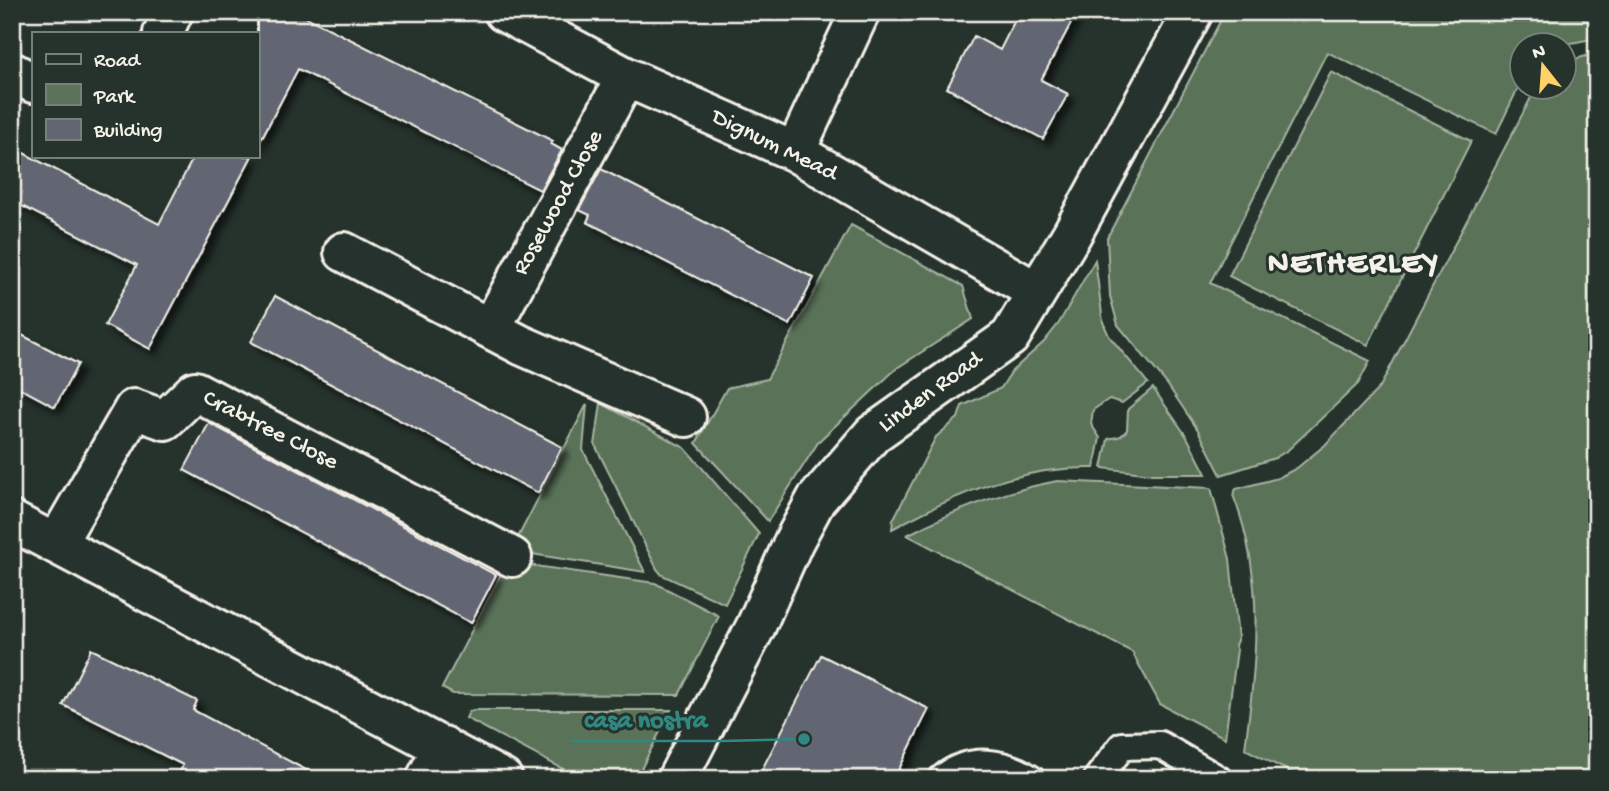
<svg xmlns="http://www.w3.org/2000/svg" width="1609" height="791" viewBox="0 0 1609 791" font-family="'Gochi Hand',sans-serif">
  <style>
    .green { fill: #5a7359; stroke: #a7b2a0; stroke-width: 2 }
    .building { fill: #626572; stroke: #f4f1e8; stroke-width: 2; filter: url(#shadow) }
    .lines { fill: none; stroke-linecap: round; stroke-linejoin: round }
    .lane-casing { stroke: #f4f1e8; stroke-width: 32 }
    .street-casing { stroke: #f4f1e8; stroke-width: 44 }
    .lane { stroke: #26332d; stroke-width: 26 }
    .street { stroke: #26332d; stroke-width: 38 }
    .labels { text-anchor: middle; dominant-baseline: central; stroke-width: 6; stroke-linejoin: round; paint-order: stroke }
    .street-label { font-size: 24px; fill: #f4f1e8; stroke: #26332d }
    .district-label { font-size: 32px; font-weight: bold; letter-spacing: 2px; fill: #f4f1e8; stroke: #26332d }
    .leader { fill: none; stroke: #318880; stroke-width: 2.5 }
    .callout-dot { fill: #318880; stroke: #26332d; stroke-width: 2.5 }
    .callout-label { font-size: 26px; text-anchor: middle; font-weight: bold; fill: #318880; stroke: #26332d; stroke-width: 6; stroke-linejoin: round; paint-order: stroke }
  </style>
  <defs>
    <filter id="shadow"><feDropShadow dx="6" dy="6" stdDeviation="3.5" flood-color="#0009"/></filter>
  </defs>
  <rect width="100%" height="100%" fill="#26332d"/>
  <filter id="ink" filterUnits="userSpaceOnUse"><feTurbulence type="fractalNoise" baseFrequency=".0143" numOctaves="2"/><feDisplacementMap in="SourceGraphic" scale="14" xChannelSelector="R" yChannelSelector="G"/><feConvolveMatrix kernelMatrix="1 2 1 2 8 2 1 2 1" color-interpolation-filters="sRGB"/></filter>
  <g filter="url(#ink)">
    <path class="green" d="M 1225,12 L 1597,12 L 1597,38 L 1561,45 L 1522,46 L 1521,82 L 1496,134 L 1327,52 L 1210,283 L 1370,361 L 1358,384 L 1288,450 L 1275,458 L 1221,475 L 1198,430 L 1167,384 L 1118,325 L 1110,296 L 1107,238 Z
      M 1597,53 L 1597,779 L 1304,779 L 1245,749 C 1256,663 1266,579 1233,495 L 1236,489 L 1278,478 L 1297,468 L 1325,445 L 1380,387 L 1536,88 L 1564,88 L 1564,62 Z
      M 1331,72 L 1471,141 L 1368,345 L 1229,276 Z
      M 851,225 L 963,286 L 973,319 L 897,368 L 819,441 L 768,521 L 696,443 L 727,388 L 767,379 Z
      M 1095,260 L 1103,322 L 1109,336 L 1148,383 L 1122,403 L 1109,399 L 1093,410 L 1091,424 L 1100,438 L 1094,468 C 1020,466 956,494 892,529 L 893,520 L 936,437 L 958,418 L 962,406 L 1001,388 L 1012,371 L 1044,342 L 1059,323 Z
      M 1153,388 L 1187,437 L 1206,474 L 1152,474 L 1102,468 L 1108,439 L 1121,436 L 1127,430 L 1128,409 Z
      M 601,403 L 685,448 L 759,534 L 725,604 L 662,575 L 657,569 L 595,445 Z
      M 587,404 L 583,450 L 645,572 L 519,552 L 513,547 Z
      M 1057,481 L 1211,488 L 1230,559 L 1238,638 L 1235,645 L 1237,650 L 1225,738 L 1160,704 L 1132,652 L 907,535 C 955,510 1003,491 1057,481 Z
      M 507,562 L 655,583 L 719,616 L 679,695 L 453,694 L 442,688 Z
      M 475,710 L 671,710 L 636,779 L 582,779 L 466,718 L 469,712 Z"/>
    <path class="building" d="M 257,12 L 296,12 L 553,141 L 551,144 L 562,150 L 540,190 L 298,69 L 257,147 Z
      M 1019,12 L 1077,12 L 1041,80 L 1068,94 L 1043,139 L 947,88 L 974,36 L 1000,50 Z
      M 12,147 L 159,224 L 194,156 L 252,156 L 150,349 L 105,325 L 137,265 L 12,201 Z
      M 601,169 L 814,278 L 790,325 L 587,222 L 590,215 L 579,210 Z
      M 275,296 L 562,447 L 538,493 L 251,342 Z
      M 12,330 L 78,364 L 55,407 L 12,384 Z
      M 209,423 L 496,575 L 471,623 L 184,470 Z
      M 91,649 L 197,701 L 193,710 L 323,779 L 176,779 L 183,765 L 63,705 Z
      M 821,655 L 929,709 L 894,779 L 757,779 Z"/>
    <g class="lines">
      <defs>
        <path id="lane" d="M 942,779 C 969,756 1004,761 1031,779
          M 1097,779 L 1122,746 L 1160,745 L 1218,779"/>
        <path id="street" d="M 504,12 L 626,77 L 795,152 L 1037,292
          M 163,33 L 173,12
          M 12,72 L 33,83
          M 795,152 L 860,12
          M 344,252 L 521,345 L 686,417
          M 491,328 L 626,77
          M 12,521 L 503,779
          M 56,544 L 134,409 L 165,420 L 195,391 L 512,557
          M 426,779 L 443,746
          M 677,779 L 756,626 L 794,541 L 816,500 L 873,434 L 1010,337 L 1072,234 L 1193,12"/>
      </defs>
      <use href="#lane" class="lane-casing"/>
      <use href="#street" class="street-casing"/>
      <use href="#lane" class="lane"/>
      <use href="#street" class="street"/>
    </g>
  </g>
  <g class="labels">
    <g class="street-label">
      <text transform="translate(774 146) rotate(26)">Dignum Mead</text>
      <text transform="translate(559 203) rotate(-61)">Rosewood Close</text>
      <text transform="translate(931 393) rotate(-36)">Linden Road</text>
      <text transform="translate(270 431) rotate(27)">Crabtree Close</text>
    </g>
    <g class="district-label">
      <text x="1354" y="265">NETHERLEY</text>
    </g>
  </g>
  <path class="leader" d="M804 739L722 741H571"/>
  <circle class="callout-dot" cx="804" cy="739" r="7"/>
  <g class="callout-label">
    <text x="646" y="727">casa nostra</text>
  </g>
  <rect width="1609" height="791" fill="none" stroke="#26332d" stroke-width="42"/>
  <rect x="21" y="21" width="1567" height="749" fill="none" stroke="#f4f1e8" stroke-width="2.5" filter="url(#ink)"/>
  <rect x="32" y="32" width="228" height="126" fill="#26332d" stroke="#787f78" stroke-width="2"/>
  <rect x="46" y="54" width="35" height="10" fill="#26332d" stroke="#787f78" stroke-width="2"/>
  <text x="94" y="66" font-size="21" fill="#f4f1e8">Road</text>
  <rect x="46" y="84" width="35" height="21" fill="#5a7359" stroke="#787f78" stroke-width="2"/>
  <text x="94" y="102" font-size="21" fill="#f4f1e8">Park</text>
  <rect x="46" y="119" width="35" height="21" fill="#626572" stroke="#787f78" stroke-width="2"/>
  <text x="94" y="136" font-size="21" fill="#f4f1e8">Building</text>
  <g transform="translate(1543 66) rotate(343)"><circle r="33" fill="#26332d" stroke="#787f78" stroke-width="2"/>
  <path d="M0-5L12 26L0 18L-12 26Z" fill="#ffd166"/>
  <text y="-10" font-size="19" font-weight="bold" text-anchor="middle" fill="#f4f1e8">N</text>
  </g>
</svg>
